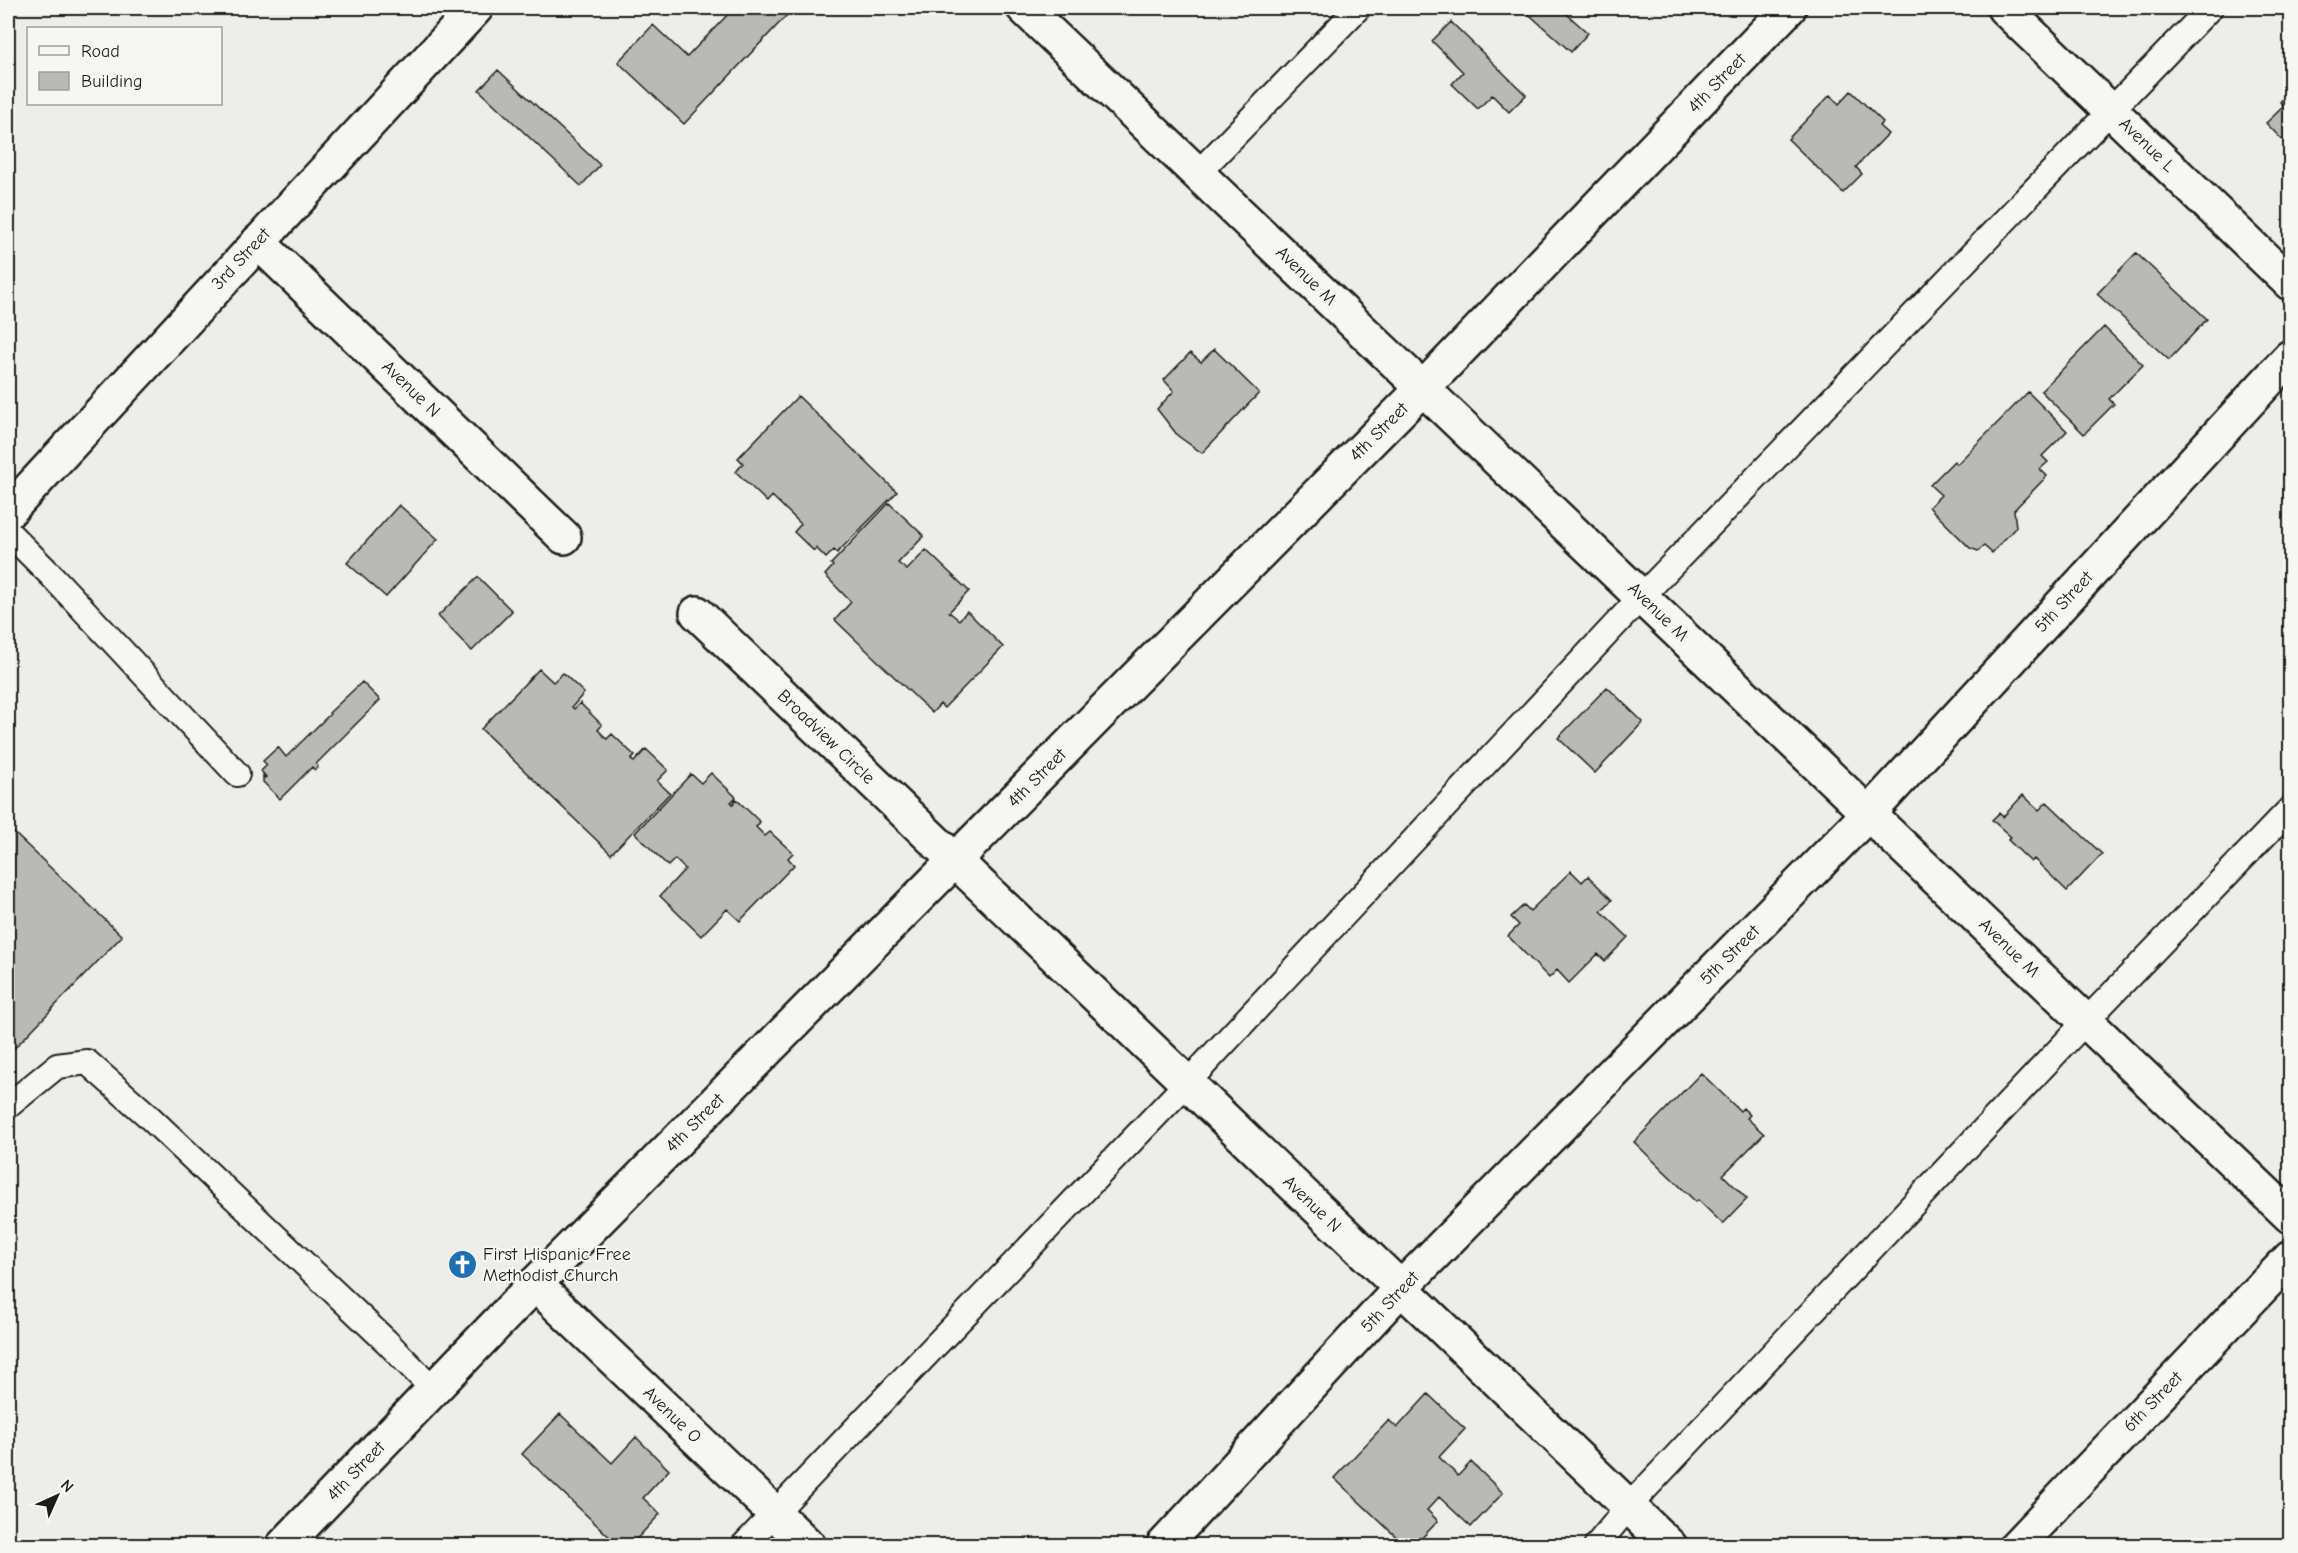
<svg xmlns="http://www.w3.org/2000/svg" width="2298" height="1553" viewBox="0 0 2298 1553" font-family="'Comic Neue',sans-serif">
  <style>
    .building { fill: #b9b9b6; stroke: #1c1c1c; stroke-width: 1.5 }
    .lines { fill: none; stroke-linecap: round; stroke-linejoin: round }
    .service-casing { stroke: #1c1c1c; stroke-width: 28 }
    .minor-casing { stroke: #1c1c1c; stroke-width: 38 }
    .tertiary-casing { stroke: #1c1c1c; stroke-width: 38 }
    .service { stroke: #f6f6f2; stroke-width: 24 }
    .minor { stroke: #f6f6f2; stroke-width: 33 }
    .tertiary { stroke: #f6f6f2; stroke-width: 33 }
    .labels { text-anchor: middle; dominant-baseline: central; stroke-width: 4.5; stroke-linejoin: round; paint-order: stroke }
    .street-label { font-size: 18px; fill: #1c1c1c; stroke: #f6f6f2 }
    .poi-label { font-size: 18px; fill: #1c1c1c; stroke: #f6f6f2; text-anchor: start }
  </style>
  <rect width="100%" height="100%" fill="#edede9"/>
  <filter id="ink" filterUnits="userSpaceOnUse"><feTurbulence type="fractalNoise" baseFrequency=".0167" numOctaves="2"/><feDisplacementMap in="SourceGraphic" scale="12" xChannelSelector="R" yChannelSelector="G"/><feConvolveMatrix kernelMatrix="1 2 1 2 8 2 1 2 1" color-interpolation-filters="sRGB"/></filter>
  <g filter="url(#ink)">
    <path class="building" d="M 734,8 L 779,8 L 787,15 L 684,124 L 618,62 L 653,25 L 687,57 Z
      M 1522,8 L 1560,8 L 1588,33 L 1571,52 Z
      M 1451,22 L 1526,95 L 1509,112 L 1492,95 L 1478,109 L 1452,84 L 1463,72 L 1432,41 Z
      M 498,70 L 600,165 L 581,186 L 479,90 Z
      M 1851,91 L 1883,122 L 1879,126 L 1888,134 L 1856,167 L 1862,174 L 1843,193 L 1788,139 L 1830,95 L 1839,104 Z
      M 2290,91 L 2290,148 L 2266,123 L 2284,106 L 2280,102 Z
      M 2136,253 L 2207,319 L 2169,360 L 2097,294 Z
      M 2104,327 L 2143,365 L 2109,399 L 2114,404 L 2084,434 L 2041,391 Z
      M 1214,349 L 1259,393 L 1202,453 L 1178,436 L 1157,409 L 1174,391 L 1164,380 L 1190,353 L 1201,362 Z
      M 2028,392 L 2067,431 L 2042,456 L 2048,462 L 2040,469 L 2047,476 L 2014,510 L 2016,527 L 1992,553 L 1984,546 L 1978,551 L 1970,548 L 1929,507 L 1941,495 L 1930,485 L 1954,461 L 1957,464 Z
      M 798,396 L 897,492 L 837,553 L 834,550 L 826,558 L 816,548 L 814,551 L 794,532 L 801,524 L 772,496 L 767,502 L 736,472 L 743,463 L 738,458 Z
      M 889,503 L 924,536 L 898,563 L 907,570 L 926,550 L 969,591 L 949,612 L 959,620 L 967,611 L 1003,647 L 944,708 L 940,704 L 932,713 L 835,620 L 851,602 L 825,575 L 833,566 L 831,564 Z
      M 399,505 L 438,539 L 386,597 L 347,563 Z
      M 478,577 L 512,611 L 472,651 L 438,616 Z
      M 539,669 L 553,682 L 563,673 L 584,693 L 572,707 L 574,709 L 580,703 L 602,725 L 598,730 L 607,739 L 612,734 L 635,756 L 631,760 L 634,762 L 646,749 L 668,770 L 657,781 L 670,793 L 611,854 L 481,729 Z
      M 362,682 L 380,700 L 316,764 L 318,767 L 315,770 L 312,767 L 280,799 L 263,782 L 263,776 L 265,778 L 266,777 L 261,771 L 267,765 L 263,761 L 278,747 L 286,757 L 330,714 L 329,713 Z
      M 1607,687 L 1643,722 L 1595,773 L 1558,738 Z
      M 711,773 L 736,797 L 731,802 L 733,804 L 736,799 L 760,822 L 756,827 L 765,836 L 770,832 L 793,853 L 788,858 L 794,865 L 740,921 L 727,909 L 701,936 L 660,896 L 685,869 L 675,859 L 668,866 L 635,833 L 691,774 L 701,783 Z
      M 2023,795 L 2039,810 L 2047,802 L 2102,854 L 2067,891 L 2034,859 L 2031,862 L 2008,840 L 2011,837 L 1992,820 L 1999,813 L 2003,817 Z
      M 8,827 L 122,936 L 8,1055 Z
      M 1571,871 L 1582,882 L 1588,876 L 1612,900 L 1601,911 L 1628,937 L 1605,961 L 1598,954 L 1569,983 L 1557,970 L 1549,978 L 1508,936 L 1519,925 L 1511,917 L 1524,905 L 1530,911 Z
      M 1701,1073 L 1740,1111 L 1743,1108 L 1750,1115 L 1747,1118 L 1764,1134 L 1723,1175 L 1747,1199 L 1723,1224 L 1698,1200 L 1696,1202 L 1634,1142 Z
      M 1428,1394 L 1465,1429 L 1439,1457 L 1458,1476 L 1471,1462 L 1503,1493 L 1471,1527 L 1439,1497 L 1427,1510 L 1438,1521 L 1414,1546 L 1406,1546 L 1334,1478 L 1389,1420 L 1397,1428 Z
      M 560,1414 L 612,1463 L 636,1437 L 669,1470 L 643,1498 L 660,1514 L 630,1546 L 619,1546 L 522,1454 Z"/>
    <g class="lines">
      <defs>
        <path id="service" d="M 1198,173 L 1358,8
          M 8,532 L 51,575 L 237,774
          M 8,1106 L 57,1066 L 87,1062 L 146,1114 L 386,1341 L 434,1390
          M 743,1546 L 1186,1084 L 1642,596 L 2210,8
          M 1596,1546 L 1629,1506 L 2086,1021 L 2290,809"/>
        <path id="minor" d="M 2004,8 L 2290,283
          M 258,242 L 564,537
          M 8,512 L 476,8
          M 697,613 L 1670,1546
          M 535,1284 L 809,1546
          M 1163,1546 L 1401,1288 L 1869,813 L 2290,357
          M 2016,1546 L 2290,1258"/>
        <path id="tertiary" d="M 1024,8 L 2290,1216
          M 283,1546 L 535,1284 L 1423,388 L 1789,8"/>
      </defs>
      <use href="#service" class="service-casing"/>
      <use href="#minor" class="minor-casing"/>
      <use href="#tertiary" class="tertiary-casing"/>
      <use href="#service" class="service"/>
      <use href="#minor" class="minor"/>
      <use href="#tertiary" class="tertiary"/>
    </g>
  </g>
  <defs>
    <symbol id="church-disc" viewBox="-11 -11 22 22"><circle r="9.5" fill="#1f6fb2" stroke="#f6f6f2"/><path d="M-1.2-6h2.4v3.5h3.3v2.4h-3.3V6h-2.4V-.1h-3.3v-2.4h3.3Z" fill="#fff"/></symbol>
  </defs>
  <g fill-rule="evenodd">
    <use href="#church-disc" x="446" y="1248" width="33" height="33"/>
  </g>
  <g class="labels">
    <g class="street-label">
      <text transform="translate(1717 83) rotate(-46)">4th Street</text>
      <text transform="translate(2147 145) rotate(44)">Avenue L</text>
      <text transform="translate(241 259) rotate(-47)">3rd Street</text>
      <text transform="translate(1306 276) rotate(44)">Avenue M</text>
      <text transform="translate(411 389) rotate(44)">Avenue N</text>
      <text transform="translate(1379 432) rotate(-45)">4th Street</text>
      <text transform="translate(2064 602) rotate(-47)">5th Street</text>
      <text transform="translate(1658 612) rotate(44)">Avenue M</text>
      <text transform="translate(826 737) rotate(44)">Broadview Circle</text>
      <text transform="translate(1037 778) rotate(-45)">4th Street</text>
      <text transform="translate(2009 948) rotate(44)">Avenue M</text>
      <text transform="translate(1730 955) rotate(-45)">5th Street</text>
      <text transform="translate(695 1123) rotate(-45)">4th Street</text>
      <text transform="translate(1312 1204) rotate(44)">Avenue N</text>
      <text transform="translate(1390 1302) rotate(-47)">5th Street</text>
      <text transform="translate(2153 1402) rotate(-46)">6th Street</text>
      <text transform="translate(672 1415) rotate(44)">Avenue O</text>
      <text transform="translate(356 1471) rotate(-46)">4th Street</text>
    </g>
    <g class="poi-label">
      <text x="483" y="1254">First Hispanic Free<tspan x="483" dy="21">Methodist Church</tspan></text>
    </g>
  </g>
  <rect width="2298" height="1553" fill="none" stroke="#f6f6f2" stroke-width="30"/>
  <rect x="15" y="15" width="2268" height="1523" fill="none" stroke="#1c1c1c" stroke-width="2" filter="url(#ink)"/>
  <rect x="27" y="27" width="195" height="78" fill="#f6f6f2" stroke="#9f9f9c" stroke-width="1.5"/>
  <rect x="39" y="46" width="30" height="9" fill="#f6f6f2" stroke="#9f9f9c" stroke-width="1.5"/>
  <text x="81" y="57" font-size="18" fill="#1c1c1c">Road</text>
  <rect x="39" y="72" width="30" height="18" fill="#b9b9b6" stroke="#9f9f9c" stroke-width="1.5"/>
  <text x="81" y="87" font-size="18" fill="#1c1c1c">Building</text>
  <g transform="translate(57 1496) rotate(45)" stroke="#f6f6f2" stroke-width="4.5" paint-order="stroke">
  <path d="M0-4.5L10 22L0 15L-10 22Z" fill="#1c1c1c"/>
  <text y="-9" font-size="16" font-weight="bold" text-anchor="middle" fill="#1c1c1c">N</text>
  </g>
</svg>
